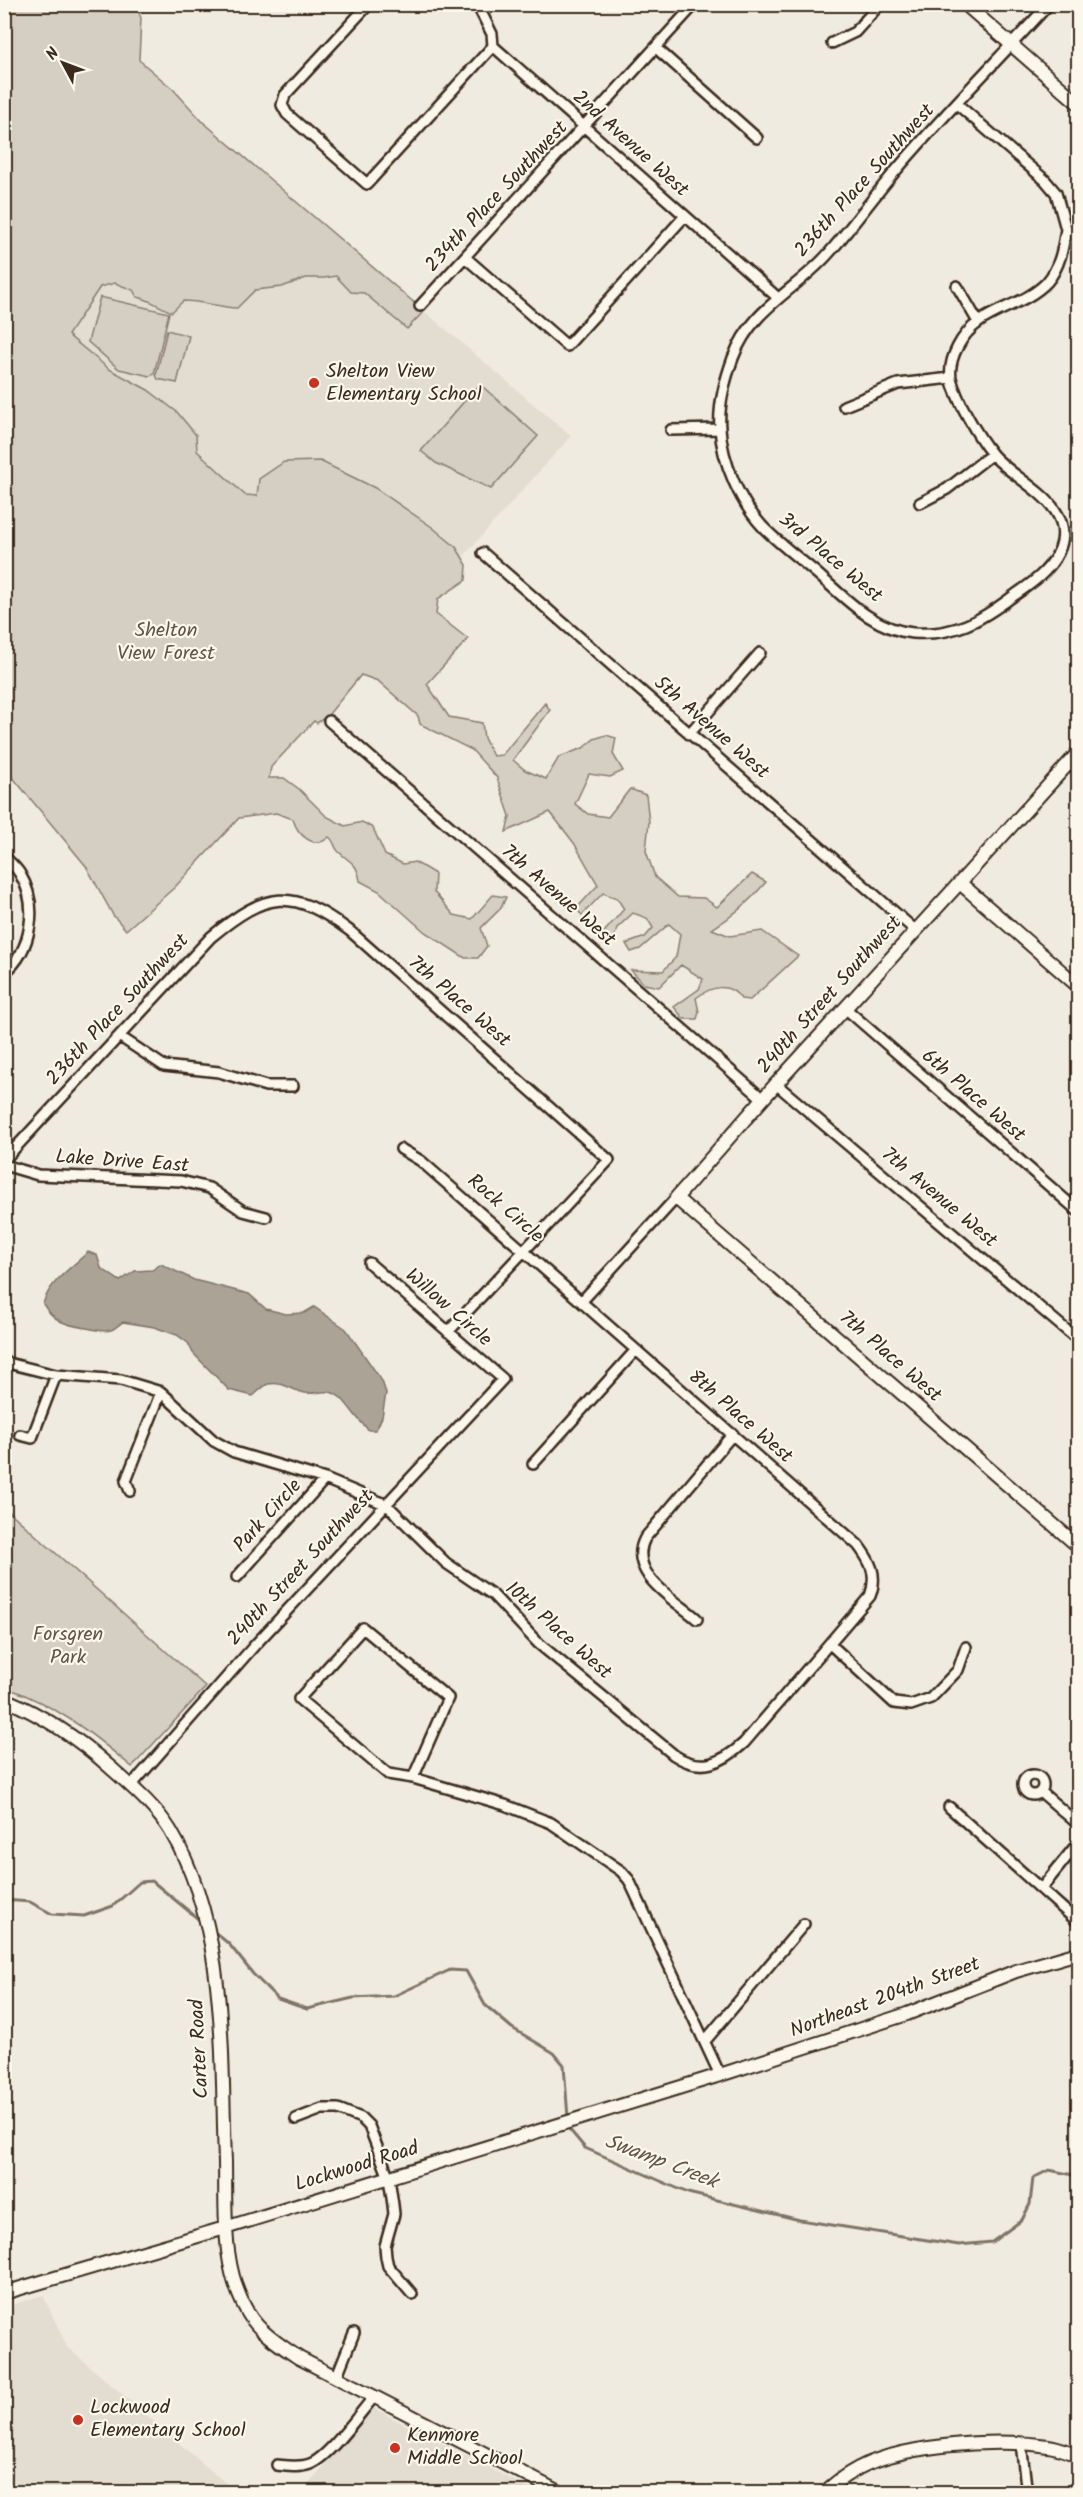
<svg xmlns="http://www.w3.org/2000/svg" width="1083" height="2497" viewBox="0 0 1083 2497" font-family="Kalam,sans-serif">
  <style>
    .built { fill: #e2dcd1 }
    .green { fill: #d5cec3; stroke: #887c70; stroke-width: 1.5 }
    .water { fill: #aca397; stroke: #7f7367; stroke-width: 1.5 }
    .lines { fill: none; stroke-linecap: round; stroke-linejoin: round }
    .stream { stroke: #7f7367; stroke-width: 3 }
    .street-casing { stroke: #3b2a1e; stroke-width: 14 }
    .secondary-casing { stroke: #3b2a1e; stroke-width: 16 }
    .street { stroke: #fbf7ec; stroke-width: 9 }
    .secondary { stroke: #fbf7ec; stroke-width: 12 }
    .poi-dot { fill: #c8321e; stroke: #fbf7ec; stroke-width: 2 }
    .labels { text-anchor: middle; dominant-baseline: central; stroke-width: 4.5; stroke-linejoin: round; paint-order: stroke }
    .street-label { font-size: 20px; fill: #3b2a1e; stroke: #fbf7ec }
    .poi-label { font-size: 20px; fill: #3b2a1e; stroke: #fbf7ec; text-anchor: start }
    .park-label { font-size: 20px; fill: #625347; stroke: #fbf7ec }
    .water-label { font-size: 21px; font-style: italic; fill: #635448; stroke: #fbf7ec }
  </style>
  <rect width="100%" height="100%" fill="#f0ebe0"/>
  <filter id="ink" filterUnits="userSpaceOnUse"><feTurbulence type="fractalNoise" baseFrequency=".0167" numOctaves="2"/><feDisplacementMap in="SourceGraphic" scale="12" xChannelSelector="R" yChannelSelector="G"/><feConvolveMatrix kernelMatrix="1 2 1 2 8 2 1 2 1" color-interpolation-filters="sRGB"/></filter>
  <g filter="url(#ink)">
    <path class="built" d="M 203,156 L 407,329 L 424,311 L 571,436 L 397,631 L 52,320 Z
      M 43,2295 L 67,2347 L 236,2492 L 5,2492 L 5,2307 Z
      M 373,2408 L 528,2488 L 535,2492 L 302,2492 Z"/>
    <path class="green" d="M 4,5 L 136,5 L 141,18 L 139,60 L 174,90 L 203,122 L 424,311 L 407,329 L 364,293 L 351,292 L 336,276 L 324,278 L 306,278 L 282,287 L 255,290 L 237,308 C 218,307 201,301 183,301 L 172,312 C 159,307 150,299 137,297 L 133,290 L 115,283 L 100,287 L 68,335 L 109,369 L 148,390 L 177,412 L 196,435 L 197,451 L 245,495 L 257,496 L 259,479 L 284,462 L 320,461 L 375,488 L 432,527 L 456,547 L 467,565 L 466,580 L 438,599 L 436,614 L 468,639 L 427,684 L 449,717 L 482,723 L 484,738 L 493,756 L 502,755 L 545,703 L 550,710 L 513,760 L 525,770 L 546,779 L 559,757 L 583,748 L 594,739 L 606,735 L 616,738 L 613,754 L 623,771 L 610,777 L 589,774 L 575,804 L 588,814 L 608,817 L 630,789 L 646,795 L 649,822 L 646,851 L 655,877 L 678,897 L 704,898 L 717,907 L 752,874 L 766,882 C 751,900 732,917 712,929 L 730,936 L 762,931 L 798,956 L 750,1000 L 741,999 C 729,981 710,987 696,998 L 699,1012 L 697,1019 L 684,1019 L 674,1007 L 699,989 L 703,979 L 681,965 L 659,987 L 644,984 L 631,970 L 663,971 L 676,957 L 680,934 L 669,924 L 640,949 L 631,952 L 626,944 L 645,937 L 653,928 L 647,918 L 633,913 L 617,928 L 614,939 L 604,943 L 599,938 L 624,909 L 617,898 L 603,893 L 582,915 L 576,909 L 598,885 L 574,843 L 550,812 L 506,832 L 510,816 L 497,778 L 472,750 L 420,724 L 418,716 L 378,681 L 361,675 L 329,714 L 317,723 L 314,721 L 271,767 L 269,778 L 284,778 L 299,789 L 326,816 L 345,826 L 362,822 L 373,828 L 385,855 L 403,864 L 415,862 L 435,874 L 434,892 L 454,915 L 472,919 L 493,895 L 506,897 L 501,908 L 481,928 L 487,946 L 478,958 L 465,958 L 425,932 L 379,891 L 360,881 C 357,863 352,864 340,853 C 334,849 335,841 329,837 C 314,851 297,834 293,819 L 276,813 L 239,818 L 175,887 L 126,930 L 113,915 L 86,866 L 5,768 Z
      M 100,297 L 169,313 L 154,374 L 150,376 L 119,369 L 88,342 Z
      M 167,330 L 189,336 L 177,383 L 158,379 L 156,375 Z
      M 483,387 L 538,436 L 491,489 L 436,463 L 421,451 L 475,389 Z
      M 4,1507 L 206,1687 L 132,1767 C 89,1731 59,1707 5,1687 Z"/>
    <path class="water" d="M 88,1252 L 97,1255 L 101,1268 L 120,1281 L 135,1271 L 152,1270 L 161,1264 L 194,1280 L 249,1294 L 266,1309 L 286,1314 L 304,1313 L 314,1307 L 346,1329 L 382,1381 L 386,1393 L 382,1417 L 376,1430 L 369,1430 C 358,1421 351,1408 341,1398 C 326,1386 319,1395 305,1393 C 291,1390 283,1381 268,1384 C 263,1386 258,1392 253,1396 L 229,1390 L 193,1353 L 188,1343 L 177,1335 L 154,1327 L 123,1322 C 119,1324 115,1329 111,1330 C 106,1332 97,1330 92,1329 C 70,1325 56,1325 43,1304 C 49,1282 71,1268 88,1252 Z"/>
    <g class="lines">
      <path class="stream" d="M 4,1900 L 30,1902 L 52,1914 L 84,1916 L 113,1906 L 140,1882 L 152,1881 L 202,1922
        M 212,1930 L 229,1944 L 253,1974 L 278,1999 L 307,2009 L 353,1998 L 394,1996 L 450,1970 L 466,1971 L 485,2005 L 512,2028 L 554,2053 L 564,2065 L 568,2118
        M 569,2125 L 569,2129 L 585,2148 L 688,2193 L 800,2220 L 959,2245 L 992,2242 L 1022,2220 L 1030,2204 L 1033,2178 L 1049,2170 L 1078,2176"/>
      <defs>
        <path id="street" d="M 369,4 L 285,95 L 282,105 L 287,114 L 367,184 L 493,46
          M 477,4 L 492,34 L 493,46 L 777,297
          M 1049,4 C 997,61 942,116 893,174 C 871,200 851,228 829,253 C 797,290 752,307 733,358 C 725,380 718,405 720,428 C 722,462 740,502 762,526 C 780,545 803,561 822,578 C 848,601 876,630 913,633 C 954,636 980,621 1012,597 C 1029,585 1048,573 1058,553 C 1081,505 1016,483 992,454 C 978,437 956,399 951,378 C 948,358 962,334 979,322 C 1000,307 1028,302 1047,282 C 1060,267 1063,248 1066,229 L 1078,230
          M 832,43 L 855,32 L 880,4
          M 656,48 L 757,138
          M 957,104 L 1045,180 L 1056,193 L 1066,229
          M 466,258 L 567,346 L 684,217
          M 957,286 L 978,322
          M 420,306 L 695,4
          M 844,406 L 898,384 L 951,378
          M 671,430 L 720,429
          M 920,503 L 947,489 L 992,454
          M 483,553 L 915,930
          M 329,721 L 763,1099
          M 689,734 L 760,653
          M 4,856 C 9,862 17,868 20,874 C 39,905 32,951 4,973
          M 845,1008 L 1078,1211
          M 119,1036 L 164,1066 L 219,1072 L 266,1086 L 293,1086
          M 776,1084 L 1078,1340
          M 4,1160 L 211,937 C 267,891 291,887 350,931 L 609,1160 L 448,1332
          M 4,1165 L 38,1175 L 181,1181 L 209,1188 L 243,1211 L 266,1217
          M 582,1301 L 676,1198
          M 4,1362 L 56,1375 L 121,1380 L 161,1392 L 214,1441 L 234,1452 L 325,1479 L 387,1505 L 446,1563 L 493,1595 L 538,1643 L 674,1755 C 701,1773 722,1763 744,1743 L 870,1596 C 878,1575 871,1562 858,1545 L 421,1161 L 401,1149
          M 20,1435 L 32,1438 L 56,1375
          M 533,1464 L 635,1351
          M 130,1491 L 126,1481 L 161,1392
          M 237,1577 L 325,1479
          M 697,1619 C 674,1599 626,1573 645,1538 L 733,1434
          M 363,1628 L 448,1698 L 413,1778 L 388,1774 L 299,1699 Z
          M 830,1644 L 894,1703 L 911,1705 L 931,1698 L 958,1670 L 966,1647
          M1023 1785a10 10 0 1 1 20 0a10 10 0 1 1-20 0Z
          M 413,1778 L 505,1805 L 551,1823 L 621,1871 L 629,1880 L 720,2075
          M 131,1786 L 254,1646 L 503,1379 L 369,1263
          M 1041,1792 L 1078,1824
          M 949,1807 L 1078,1922
          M 1041,1889 L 1078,1843
          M 705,2041 L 804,1924
          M 296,2119 L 322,2109 L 338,2109 L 361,2118 L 369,2126 L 389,2178 L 393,2205 L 394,2214 L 385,2246 L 386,2257 L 388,2266 L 412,2294
          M 336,2378 L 354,2333
          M 1021,2443 L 1026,2486 L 1023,2492
          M 277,2465 C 288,2466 300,2468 310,2464 C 329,2457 359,2414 373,2398"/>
        <path id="secondary" d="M 965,4 L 1078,103
          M 1078,753 L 776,1084 L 676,1198 L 1078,1546
          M 960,883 L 1078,986
          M 4,1699 C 45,1716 79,1739 111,1768 C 132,1787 155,1806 170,1830 C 228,1926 221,2054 225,2162 C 226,2213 221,2267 248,2313 C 259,2332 281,2346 299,2358 L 559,2492
          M 4,2293 L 225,2228 L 720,2075 L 907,2014 L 1016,1971 L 1078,1953
          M 825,2492 C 832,2486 841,2478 850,2473 C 894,2444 997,2438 1048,2446 C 1058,2447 1069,2452 1078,2455"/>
      </defs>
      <use href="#street" class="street-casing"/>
      <use href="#secondary" class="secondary-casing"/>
      <use href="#street" class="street"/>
      <use href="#secondary" class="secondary"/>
    </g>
  </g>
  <g class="poi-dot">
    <circle cx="314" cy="383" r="6"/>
    <circle cx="78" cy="2420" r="6"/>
    <circle cx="395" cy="2448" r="6"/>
  </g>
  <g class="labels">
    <g class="street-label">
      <text transform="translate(630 144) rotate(42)">2nd Avenue West</text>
      <text transform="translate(865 181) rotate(-48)">236th Place Southwest</text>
      <text transform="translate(497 197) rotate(-47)">234th Place Southwest</text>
      <text transform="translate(830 558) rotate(40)">3rd Place West</text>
      <text transform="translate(711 728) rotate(41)">5th Avenue West</text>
      <text transform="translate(558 896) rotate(41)">7th Avenue West</text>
      <text transform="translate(830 995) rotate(-48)">240th Street Southwest</text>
      <text transform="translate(459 1002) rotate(41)">7th Place West</text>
      <text transform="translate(118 1010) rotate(-47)">236th Place Southwest</text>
      <text transform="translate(973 1096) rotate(41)">6th Place West</text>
      <text transform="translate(122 1162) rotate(4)">Lake Drive East</text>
      <text transform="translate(939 1198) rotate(40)">7th Avenue West</text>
      <text transform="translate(505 1209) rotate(41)">Rock Circle</text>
      <text transform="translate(448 1308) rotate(41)">Willow Circle</text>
      <text transform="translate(890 1357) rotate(41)">7th Place West</text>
      <text transform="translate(740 1417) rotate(41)">8th Place West</text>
      <text transform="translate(268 1516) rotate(-48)">Park Circle</text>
      <text transform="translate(301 1568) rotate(-47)">240th Street Southwest</text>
      <text transform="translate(558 1631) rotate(42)">10th Place West</text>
      <text transform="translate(885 1998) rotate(-20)">Northeast 204th Street</text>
      <text transform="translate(200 2049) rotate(-93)">Carter Road</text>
      <text transform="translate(357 2167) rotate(-17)">Lockwood Road</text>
    </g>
    <g class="poi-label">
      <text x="326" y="372">Shelton View<tspan x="326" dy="23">Elementary School</tspan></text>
      <text x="90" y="2408">Lockwood<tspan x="90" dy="23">Elementary School</tspan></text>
      <text x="407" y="2436">Kenmore<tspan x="407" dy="23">Middle School</tspan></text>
    </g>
    <g class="park-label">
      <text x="166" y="631">Shelton<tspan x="166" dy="23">View Forest</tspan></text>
      <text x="68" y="1635">Forsgren<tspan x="68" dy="23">Park</tspan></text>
    </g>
    <g class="water-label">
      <text transform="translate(661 2162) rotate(21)">Swamp Creek</text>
    </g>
  </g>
  <rect width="1083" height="2497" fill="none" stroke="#fbf7ec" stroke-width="24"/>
  <rect x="12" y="12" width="1059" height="2473" fill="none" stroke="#3b2a1e" stroke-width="2" filter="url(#ink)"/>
  <g transform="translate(63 63) rotate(311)" stroke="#fbf7ec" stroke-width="4.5" paint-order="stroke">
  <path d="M0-4.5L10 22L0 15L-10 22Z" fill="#3b2a1e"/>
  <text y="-9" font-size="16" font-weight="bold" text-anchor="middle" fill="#3b2a1e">N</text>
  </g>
</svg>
